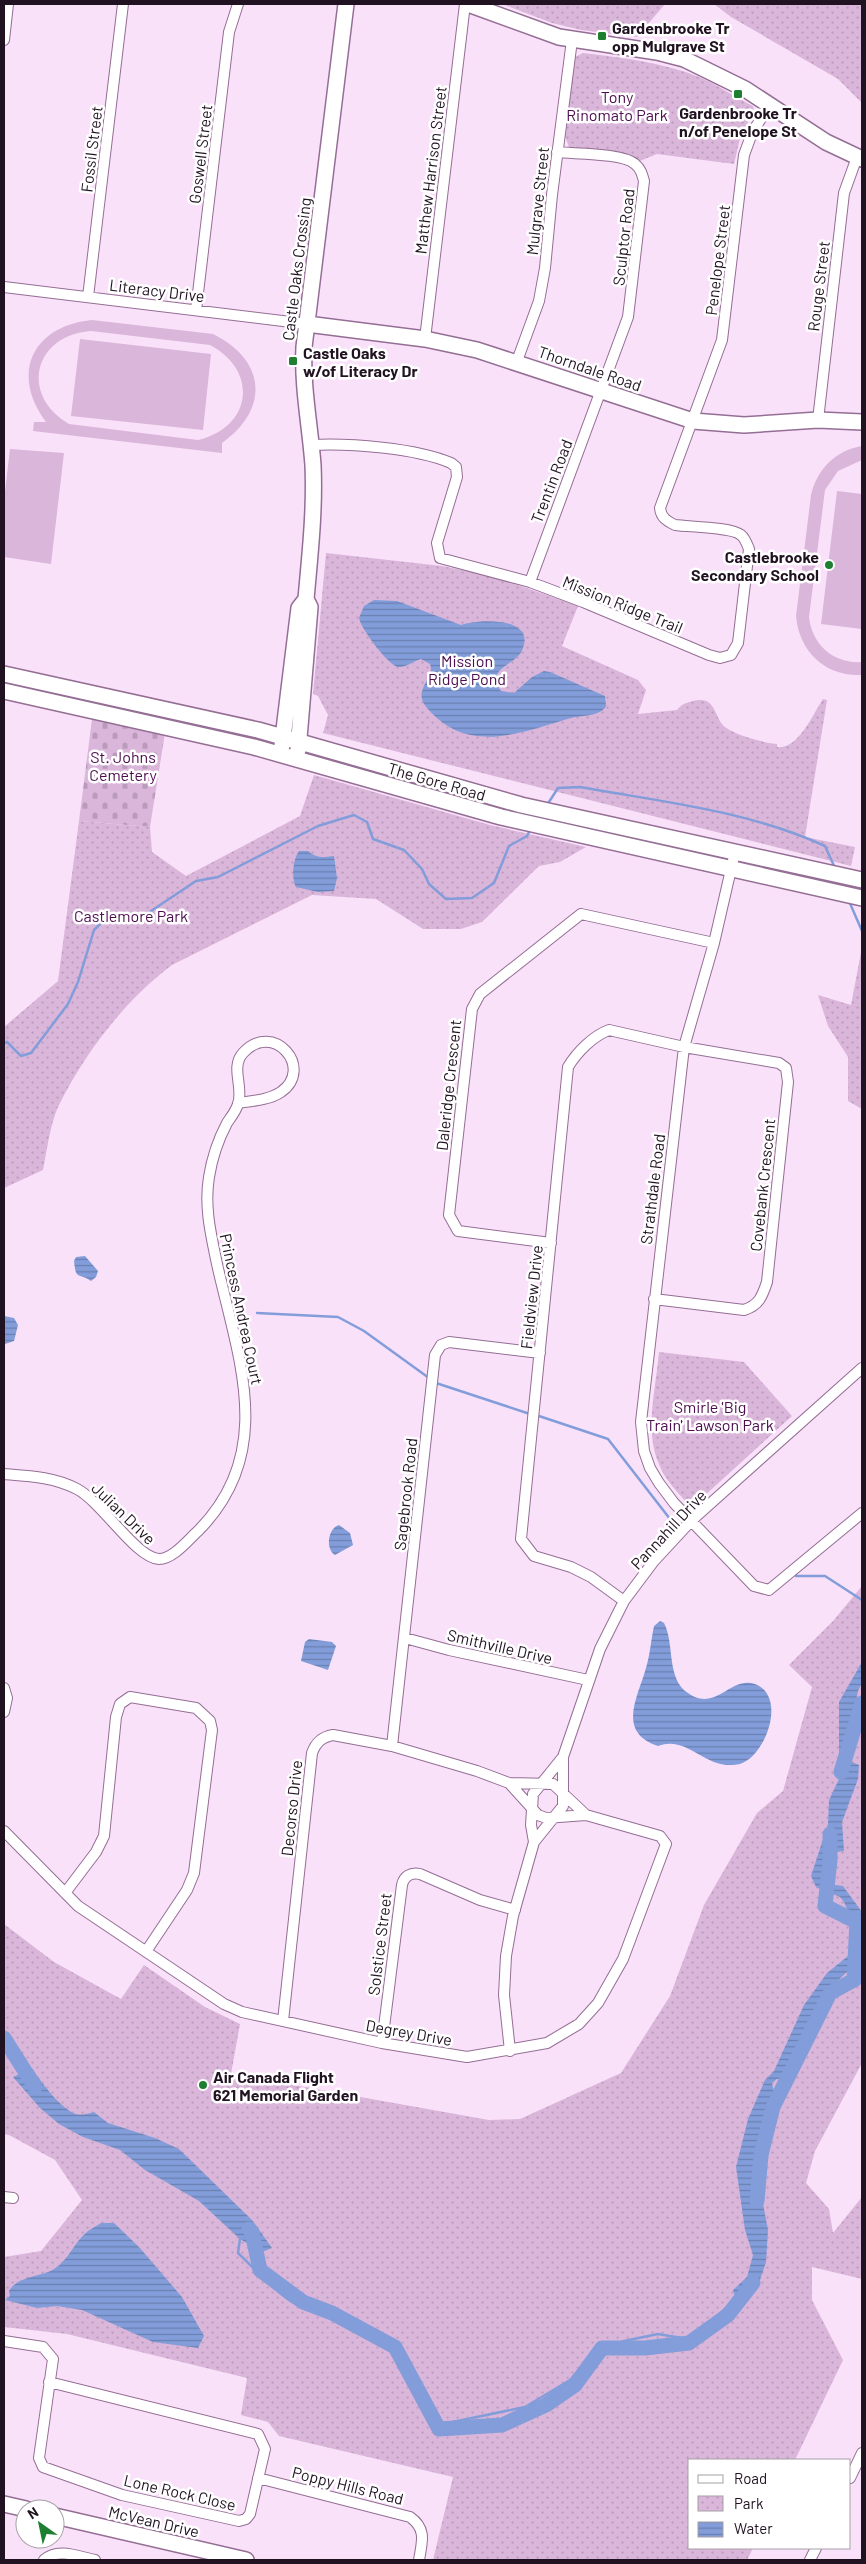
<svg xmlns="http://www.w3.org/2000/svg" width="866" height="2564" viewBox="0 0 866 2564" font-family="Barlow,sans-serif">
  <style>
    .grass { fill: #dab6da; fill-rule: evenodd }
    .cemetery { fill: url(#cemetery-stones) }
    .park { fill: url(#park-dots) }
    .water { fill: url(#water-rules) }
    .lines { fill: none; stroke-linecap: round; stroke-linejoin: round }
    .stream { stroke: #829dda; stroke-width: 2.5 }
    .river { stroke: #829dda; stroke-width: 15 }
    .street-casing { stroke: #946e94; stroke-width: 12 }
    .secondary-casing { stroke: #946e94; stroke-width: 18 }
    .street { stroke: #fff; stroke-width: 10 }
    .secondary { stroke: #fff; stroke-width: 15 }
    .poi-dot { fill: #1e7f31; stroke: #fff; stroke-width: 2 }
    .labels { text-anchor: middle; dominant-baseline: central; stroke-width: 5; stroke-linejoin: round; paint-order: stroke }
    .poi-label { font-size: 16px; font-weight: bold; fill: #201220; stroke: #fff; text-anchor: start }
    .park-label { font-size: 16px; fill: #4d0c50; stroke: #fff }
    .street-label { font-size: 16px; fill: #201220; stroke: #fff }
  </style>
  <defs>
    <pattern id="cemetery-stones" width="16" height="16" patternUnits="userSpaceOnUse" patternTransform="scale(1.25)"><rect width="16" height="16" fill="#dab6da"/><path d="M2 7V4a2 2 0 0 1 4 0v3zM10 15v-3a2 2 0 0 1 4 0v3z" fill="#bb9bbb"/></pattern>
    <pattern id="park-dots" width="8" height="8" patternUnits="userSpaceOnUse" patternTransform="scale(1.25)"><rect width="8" height="8" fill="#dab6da"/><path d="M2 2h.1M6 6h.1" fill="none" stroke="#bb9bbb" stroke-width="1.8" stroke-linecap="round"/></pattern>
    <pattern id="water-rules" width="6" height="5" patternUnits="userSpaceOnUse" patternTransform="scale(1.25)"><rect width="6" height="5" fill="#829dda"/><path d="M0 2.5h6" fill="none" stroke="#6a7fb0"/></pattern>
  </defs>
  <rect width="100%" height="100%" fill="#fae1fa"/>
  <path class="grass" d="M 92,320 L 213,334 C 266,360 270,409 222,443 L 222,453 L 33,431 L 34,422 L 46,422 C 10,374 32,326 92,320 ZM 91,331 L 210,345 C 259,371 252,427 198,440 L 69,424 C 19,395 34,335 91,331 Z
    M 80,339 L 211,354 L 203,430 L 71,416 Z
    M 862,446 L 862,460 L 838,471 L 825,490 L 809,617 C 812,645 834,664 862,662 L 862,675 C 826,677 799,652 796,616 L 811,495 C 817,469 836,450 862,446 Z
    M 10,449 L 64,453 L 51,564 L 4,557 L 4,500 Z
    M 837,491 L 862,494 L 862,629 L 821,624 Z"/>
  <path class="cemetery" d="M 92,719 L 165,733 L 150,827 L 79,821 Z"/>
  <path class="park" d="M 502,4 L 665,4 L 637,37 L 581,30 L 552,23 Z
    M 714,4 L 862,4 L 862,103 L 838,79 L 731,17 Z
    M 583,53 C 623,58 662,62 699,77 C 718,85 735,97 753,106 L 754,111 L 740,138 L 734,164 L 657,154 L 640,161 L 629,154 L 569,147 L 565,136 L 575,57 Z
    M 326,553 L 442,566 L 492,576 L 578,606 L 562,646 L 638,680 L 646,690 L 638,714 L 677,710 C 682,704 685,703 693,701 C 717,695 713,717 725,727 C 735,735 764,743 777,744 L 777,747 C 798,750 813,714 823,699 L 827,700 L 805,837 L 855,847 L 851,866 L 323,733 L 328,715 L 318,696 L 313,694 Z
    M 314,775 L 490,825 L 586,847 L 560,862 L 539,866 L 482,922 L 461,929 L 423,929 L 376,899 L 312,895 L 172,965 C 125,1000 84,1054 58,1107 C 50,1125 47,1150 43,1170 L 4,1188 L 4,1027 L 58,981 L 79,821 L 150,827 L 152,852 L 186,876 L 300,816 Z
    M 862,947 L 862,1109 L 848,1101 L 848,1057 L 828,1026 L 818,995 L 851,1005 Z
    M 659,1352 L 744,1362 L 792,1416 L 691,1508 C 680,1494 665,1481 659,1464 C 644,1431 656,1388 659,1352 Z
    M 862,1586 L 862,2063 L 815,2151 L 806,2183 L 829,2209 L 833,2233 L 862,2197 L 862,2279 L 812,2267 L 812,2300 L 843,2360 L 795,2460 L 690,2460 L 690,2548 L 753,2548 L 747,2560 L 433,2560 L 453,2477 L 279,2436 L 268,2422 L 241,2415 L 247,2378 L 67,2334 L 4,2327 L 4,2257 L 41,2251 L 82,2200 L 55,2160 L 9,2135 L 4,2134 L 4,1924 L 54,1962 L 121,1999 L 144,1965 L 205,2007 L 240,2024 L 231,2074 L 489,2120 L 520,2119 L 621,2073 L 670,1996 L 704,1905 L 757,1813 L 783,1791 L 812,1687 L 789,1665 L 833,1621 Z"/>
  <path class="water" d="M 374,600 L 397,601 L 461,625 C 477,619 535,616 523,648 C 519,661 502,664 496,676 L 496,684 L 501,691 L 514,693 L 532,677 L 544,671 L 550,672 L 605,696 L 606,706 C 600,717 582,715 571,718 C 522,732 469,756 428,709 C 410,690 436,679 430,664 L 421,659 C 413,661 406,668 398,667 C 388,665 361,629 359,618 L 364,606 Z
    M 299,851 L 308,851 C 317,859 324,857 334,856 L 337,878 L 334,891 L 318,892 L 296,887 C 291,878 293,859 299,851 Z
    M 85,1256 L 98,1271 L 96,1277 L 91,1281 C 78,1272 76,1281 74,1261 L 76,1257 Z
    M 4,1316 L 14,1318 L 18,1325 L 14,1341 L 5,1344 Z
    M 339,1525 L 350,1533 L 353,1545 L 335,1555 C 325,1549 328,1528 339,1525 Z
    M 660,1621 L 664,1623 C 675,1644 666,1679 688,1693 C 714,1712 729,1679 751,1683 C 789,1691 767,1756 740,1764 C 706,1772 688,1734 658,1746 C 616,1732 638,1697 646,1668 C 650,1655 651,1640 654,1626 Z
    M 309,1639 L 332,1642 L 336,1646 L 328,1670 L 301,1661 L 305,1642 Z
    M 862,1662 L 862,1683 L 858,1691 L 846,1751 L 852,1762 L 859,1765 L 858,1779 L 842,1822 L 844,1851 L 830,1853 L 823,1863 L 823,1876 L 827,1884 L 843,1886 L 862,1912 L 862,1958 L 831,1987 L 816,2010 L 785,2079 L 777,2079 L 772,2083 L 775,2096 L 761,2126 L 755,2162 L 768,2230 L 766,2262 L 759,2283 L 744,2298 L 736,2299 L 733,2290 L 747,2277 L 753,2255 L 745,2230 L 736,2167 L 748,2119 L 765,2080 L 774,2071 L 804,2005 L 827,1973 L 848,1956 L 856,1938 L 853,1923 L 844,1902 L 840,1897 L 816,1887 L 811,1876 L 828,1824 L 829,1800 L 839,1779 L 839,1702 Z
    M 32,2068 C 41,2082 58,2105 73,2113 C 80,2116 87,2114 94,2112 L 108,2123 L 155,2138 L 179,2149 L 252,2220 L 272,2248 L 262,2252 L 240,2239 L 199,2201 L 145,2170 L 120,2150 L 83,2137 L 59,2124 L 40,2108 L 13,2077 Z
    M 101,2223 L 114,2223 L 139,2247 L 182,2297 L 204,2336 L 198,2348 L 153,2342 L 82,2310 L 57,2306 L 37,2308 L 5,2300 L 10,2296 L 9,2291 C 19,2275 39,2278 54,2269 C 69,2260 74,2242 88,2231 C 92,2228 97,2226 101,2223 Z"/>
  <g class="lines">
    <path class="stream" d="M 547,805 L 558,788 L 580,787 C 663,802 749,811 825,846 L 835,868
      M 849,901 L 862,931
      M 4,1043 L 7,1042 L 21,1056 L 31,1053 L 68,1004 L 78,982 L 94,930 L 103,921 L 145,915 L 196,881 L 218,877 L 318,826 L 354,815 L 367,822 L 373,839 L 404,850 L 422,869 L 429,884 L 446,899 L 472,898 L 494,883 L 509,846 L 527,836 L 530,830
      M 257,1313 L 338,1317 L 364,1331 L 429,1378
      M 436,1383 L 530,1414
      M 536,1415 L 608,1439 L 677,1528
      M 796,1576 L 825,1576 L 862,1600
      M 240,2239 L 238,2253 C 255,2269 273,2290 292,2302 C 302,2308 318,2307 329,2310 C 350,2316 371,2326 386,2341 C 412,2365 411,2406 443,2424 L 525,2407 L 570,2380 L 594,2353 L 624,2341 L 658,2334 L 688,2339 L 699,2332 L 736,2299"/>
    <path class="river" d="M 841,1772 L 862,1703
      M 4,2038 L 35,2087
      M 757,2201 L 761,2155 L 773,2107 L 830,1993 L 854,1980 L 857,1922 L 825,1906 L 830,1860 L 830,1834
      M 249,2229 L 252,2232 L 260,2270 L 303,2302 L 332,2313 L 395,2347 L 439,2429 L 502,2425 L 546,2405 L 575,2385 L 602,2348 L 645,2348 L 689,2343 L 728,2315 L 753,2283"/>
    <defs>
      <path id="street" d="M 4,40 L 8,4
        M 4,287 L 307,324
        M 88,297 L 123,4
        M 196,310 L 229,32 L 238,4
        M 425,339 L 465,4
        M 517,361 L 539,301 L 545,268 L 552,195 L 572,40
        M 818,420 L 844,193 L 857,157
        M 311,445 C 349,443 416,448 451,463 L 456,467 L 457,477 L 437,543 L 440,558 L 530,582 L 583,602 L 709,655 L 720,658 L 731,655 L 738,643 L 749,549 C 747,544 745,538 741,535 C 731,527 690,527 675,525 C 667,521 661,518 660,508 L 722,340 L 744,155 L 752,133 L 770,104
        M 530,582 L 628,317 L 644,181 C 642,174 641,169 635,164 C 623,153 575,154 557,152
        M 735,852 L 714,943 L 684,1047 L 641,1422 L 644,1451 L 650,1468 L 659,1483 L 674,1503 L 754,1586 L 769,1590 L 862,1513
        M 551,1243 L 458,1231 L 449,1215 L 472,1009 L 480,994 L 581,914 L 714,943
        M 4,1474 C 29,1476 54,1477 77,1489 C 102,1502 136,1558 159,1559 C 173,1559 188,1540 198,1531 C 277,1452 238,1358 217,1264 C 211,1235 204,1207 209,1177 C 212,1158 218,1140 227,1123 C 231,1117 236,1111 238,1104 C 244,1088 230,1067 243,1053 C 273,1020 315,1068 281,1092 C 269,1100 252,1101 238,1103
        M 624,1601 L 591,1577 L 571,1567 L 534,1556 L 521,1539 L 568,1067 C 577,1052 593,1036 609,1030 L 684,1047 L 779,1063 L 786,1068 L 788,1082 L 767,1282 C 762,1297 759,1305 744,1310 L 654,1299
        M 405,1638 L 449,1650 L 588,1680
        M 4,1688 L 7,1698 L 4,1712
        M 392,1746 L 435,1355 L 441,1345 L 449,1342 L 540,1353
        M 509,1783 L 553,1784 L 586,1815
        M 4,1831 L 78,1906 L 224,2004 L 242,2012 L 382,2043 L 467,2057 L 547,2043 L 579,2024 L 598,2003 L 623,1959 L 666,1844 L 660,1836 L 586,1815 L 546,1818 L 538,1815 L 509,1783 L 477,1771 L 392,1746 L 333,1735 C 322,1737 316,1742 312,1753 L 283,2021
        M 534,1842 L 531,1825 L 533,1794 L 563,1757 L 600,1649 L 624,1601 L 654,1561 L 692,1520 L 862,1368
        M 65,1893 L 96,1852 L 104,1836 L 116,1717 L 120,1704 L 130,1697 L 196,1708 L 210,1721 L 212,1730 L 194,1873 L 187,1890 L 147,1950
        M 382,2043 L 402,1885 C 404,1876 411,1872 420,1874 L 480,1900 L 515,1910
        M 510,2051 L 504,1995 L 506,1956 L 513,1916 L 534,1842 L 563,1806 L 563,1757
        M 4,2197 L 13,2198
        M 4,2341 L 43,2347 L 53,2359 L 39,2458 L 43,2467 L 122,2495 L 239,2521 L 246,2519 L 250,2514 L 265,2449 L 258,2434 L 49,2382
        M 258,2478 L 410,2517 C 427,2529 422,2542 419,2560
        M 850,2478 L 862,2453
        M 44,2560 C 58,2547 79,2557 95,2560
        M 810,2560 L 816,2548"/>
      <path id="secondary" d="M 468,4 L 559,37 L 657,52 L 684,59 L 745,89 L 826,142 L 862,159
        M 307,324 L 425,339 L 477,350 L 693,421 L 744,425 L 818,420 L 862,422
        M 4,674 L 258,730 L 521,805 L 862,880
        M 4,691 L 254,747 L 501,817 L 862,898
        M 282,746 L 299,608 L 306,599
        M 298,750 L 310,607 L 306,599 C 310,554 315,510 313,465 C 310,425 302,387 304,347 L 346,4
        M 4,2504 L 26,2509
        M 55,2516 L 246,2560"/>
    </defs>
    <use href="#street" class="street-casing"/>
    <use href="#secondary" class="secondary-casing"/>
    <use href="#street" class="street"/>
    <use href="#secondary" class="secondary"/>
  </g>
  <g class="poi-dot">
    <rect x="597" y="31" width="10" height="10" rx="2.5"/>
    <rect x="733" y="89" width="10" height="10" rx="2.5"/>
    <rect x="288" y="356" width="10" height="10" rx="2.5"/>
    <circle cx="829" cy="565" r="5"/>
    <circle cx="203" cy="2085" r="5"/>
  </g>
  <g class="labels">
    <g class="poi-label">
      <text x="612" y="27">Gardenbrooke Tr<tspan x="612" dy="18">opp Mulgrave St</tspan></text>
      <text x="738" y="112" text-anchor="middle">Gardenbrooke Tr<tspan x="738" dy="18">n/of Penelope St</tspan></text>
      <text x="303" y="352">Castle Oaks<tspan x="303" dy="18">w/of Literacy Dr</tspan></text>
      <text x="819" y="556" text-anchor="end">Castlebrooke<tspan x="819" dy="18">Secondary School</tspan></text>
      <text x="213" y="2076">Air Canada Flight<tspan x="213" dy="18">621 Memorial Garden</tspan></text>
    </g>
    <g class="park-label">
      <text x="617" y="96">Tony<tspan x="617" dy="18">Rinomato Park</tspan></text>
      <text x="467" y="660">Mission<tspan x="467" dy="18">Ridge Pond</tspan></text>
      <text x="123" y="756">St. Johns<tspan x="123" dy="18">Cemetery</tspan></text>
      <text x="131" y="915">Castlemore Park</text>
      <text x="710" y="1406">Smirle 'Big<tspan x="710" dy="18">Train' Lawson Park</tspan></text>
    </g>
    <g class="street-label">
      <text transform="translate(91 149) rotate(-83)">Fossil Street</text>
      <text transform="translate(200 154) rotate(-83)">Goswell Street</text>
      <text transform="translate(430 170) rotate(-83)">Matthew Harrison Street</text>
      <text transform="translate(537 201) rotate(-84)">Mulgrave Street</text>
      <text transform="translate(623 237) rotate(-84)">Sculptor Road</text>
      <text transform="translate(717 260) rotate(-83)">Penelope Street</text>
      <text transform="translate(296 269) rotate(-83)">Castle Oaks Crossing</text>
      <text transform="translate(818 286) rotate(-83)">Rouge Street</text>
      <text transform="translate(157 290) rotate(7)">Literacy Drive</text>
      <text transform="translate(590 368) rotate(19)">Thorndale Road</text>
      <text transform="translate(551 481) rotate(-69)">Trentin Road</text>
      <text transform="translate(623 604) rotate(22)">Mission Ridge Trail</text>
      <text transform="translate(437 781) rotate(16)">The Gore Road</text>
      <text transform="translate(448 1085) rotate(-84)">Daleridge Crescent</text>
      <text transform="translate(762 1185) rotate(-84)">Covebank Crescent</text>
      <text transform="translate(652 1189) rotate(-83)">Strathdale Road</text>
      <text transform="translate(531 1297) rotate(-84)">Fieldview Drive</text>
      <text transform="translate(242 1309) rotate(78)">Princess Andrea Court</text>
      <text transform="translate(405 1494) rotate(-84)">Sagebrook Road</text>
      <text transform="translate(124 1513) rotate(44)">Julian Drive</text>
      <text transform="translate(668 1529) rotate(-47)">Pannahill Drive</text>
      <text transform="translate(500 1646) rotate(13)">Smithville Drive</text>
      <text transform="translate(291 1808) rotate(-84)">Decorso Drive</text>
      <text transform="translate(379 1944) rotate(-83)">Solstice Street</text>
      <text transform="translate(409 2032) rotate(10)">Degrey Drive</text>
      <text transform="translate(348 2485) rotate(14)">Poppy Hills Road</text>
      <text transform="translate(180 2492) rotate(13)">Lone Rock Close</text>
      <text transform="translate(154 2521) rotate(13)">McVean Drive</text>
    </g>
  </g>
  <rect width="866" height="2564" fill="none" stroke="#201220" stroke-width="10"/>
  <rect x="688" y="2459" width="162" height="90" fill="#ffffff" stroke="#a6a0a6"/>
  <rect x="698" y="2475" width="25" height="8" fill="#ffffff" stroke="#a6a0a6"/>
  <text x="734" y="2484" font-size="15" fill="#201220">Road</text>
  <rect x="698" y="2496" width="25" height="15" fill="url(#park-dots)" stroke="#a6a0a6"/>
  <text x="734" y="2509" font-size="15" fill="#201220">Park</text>
  <rect x="698" y="2522" width="25" height="15" fill="url(#water-rules)" stroke="#a6a0a6"/>
  <text x="734" y="2534" font-size="15" fill="#201220">Water</text>
  <g transform="translate(40 2524) rotate(327)"><circle r="24" fill="#ffffff" stroke="#a6a0a6"/>
  <path d="M0-4L9 19L0 12L-9 19Z" fill="#1e7f31"/>
  <text y="-8" font-size="14" font-weight="bold" text-anchor="middle" fill="#201220">N</text>
  </g>
</svg>
